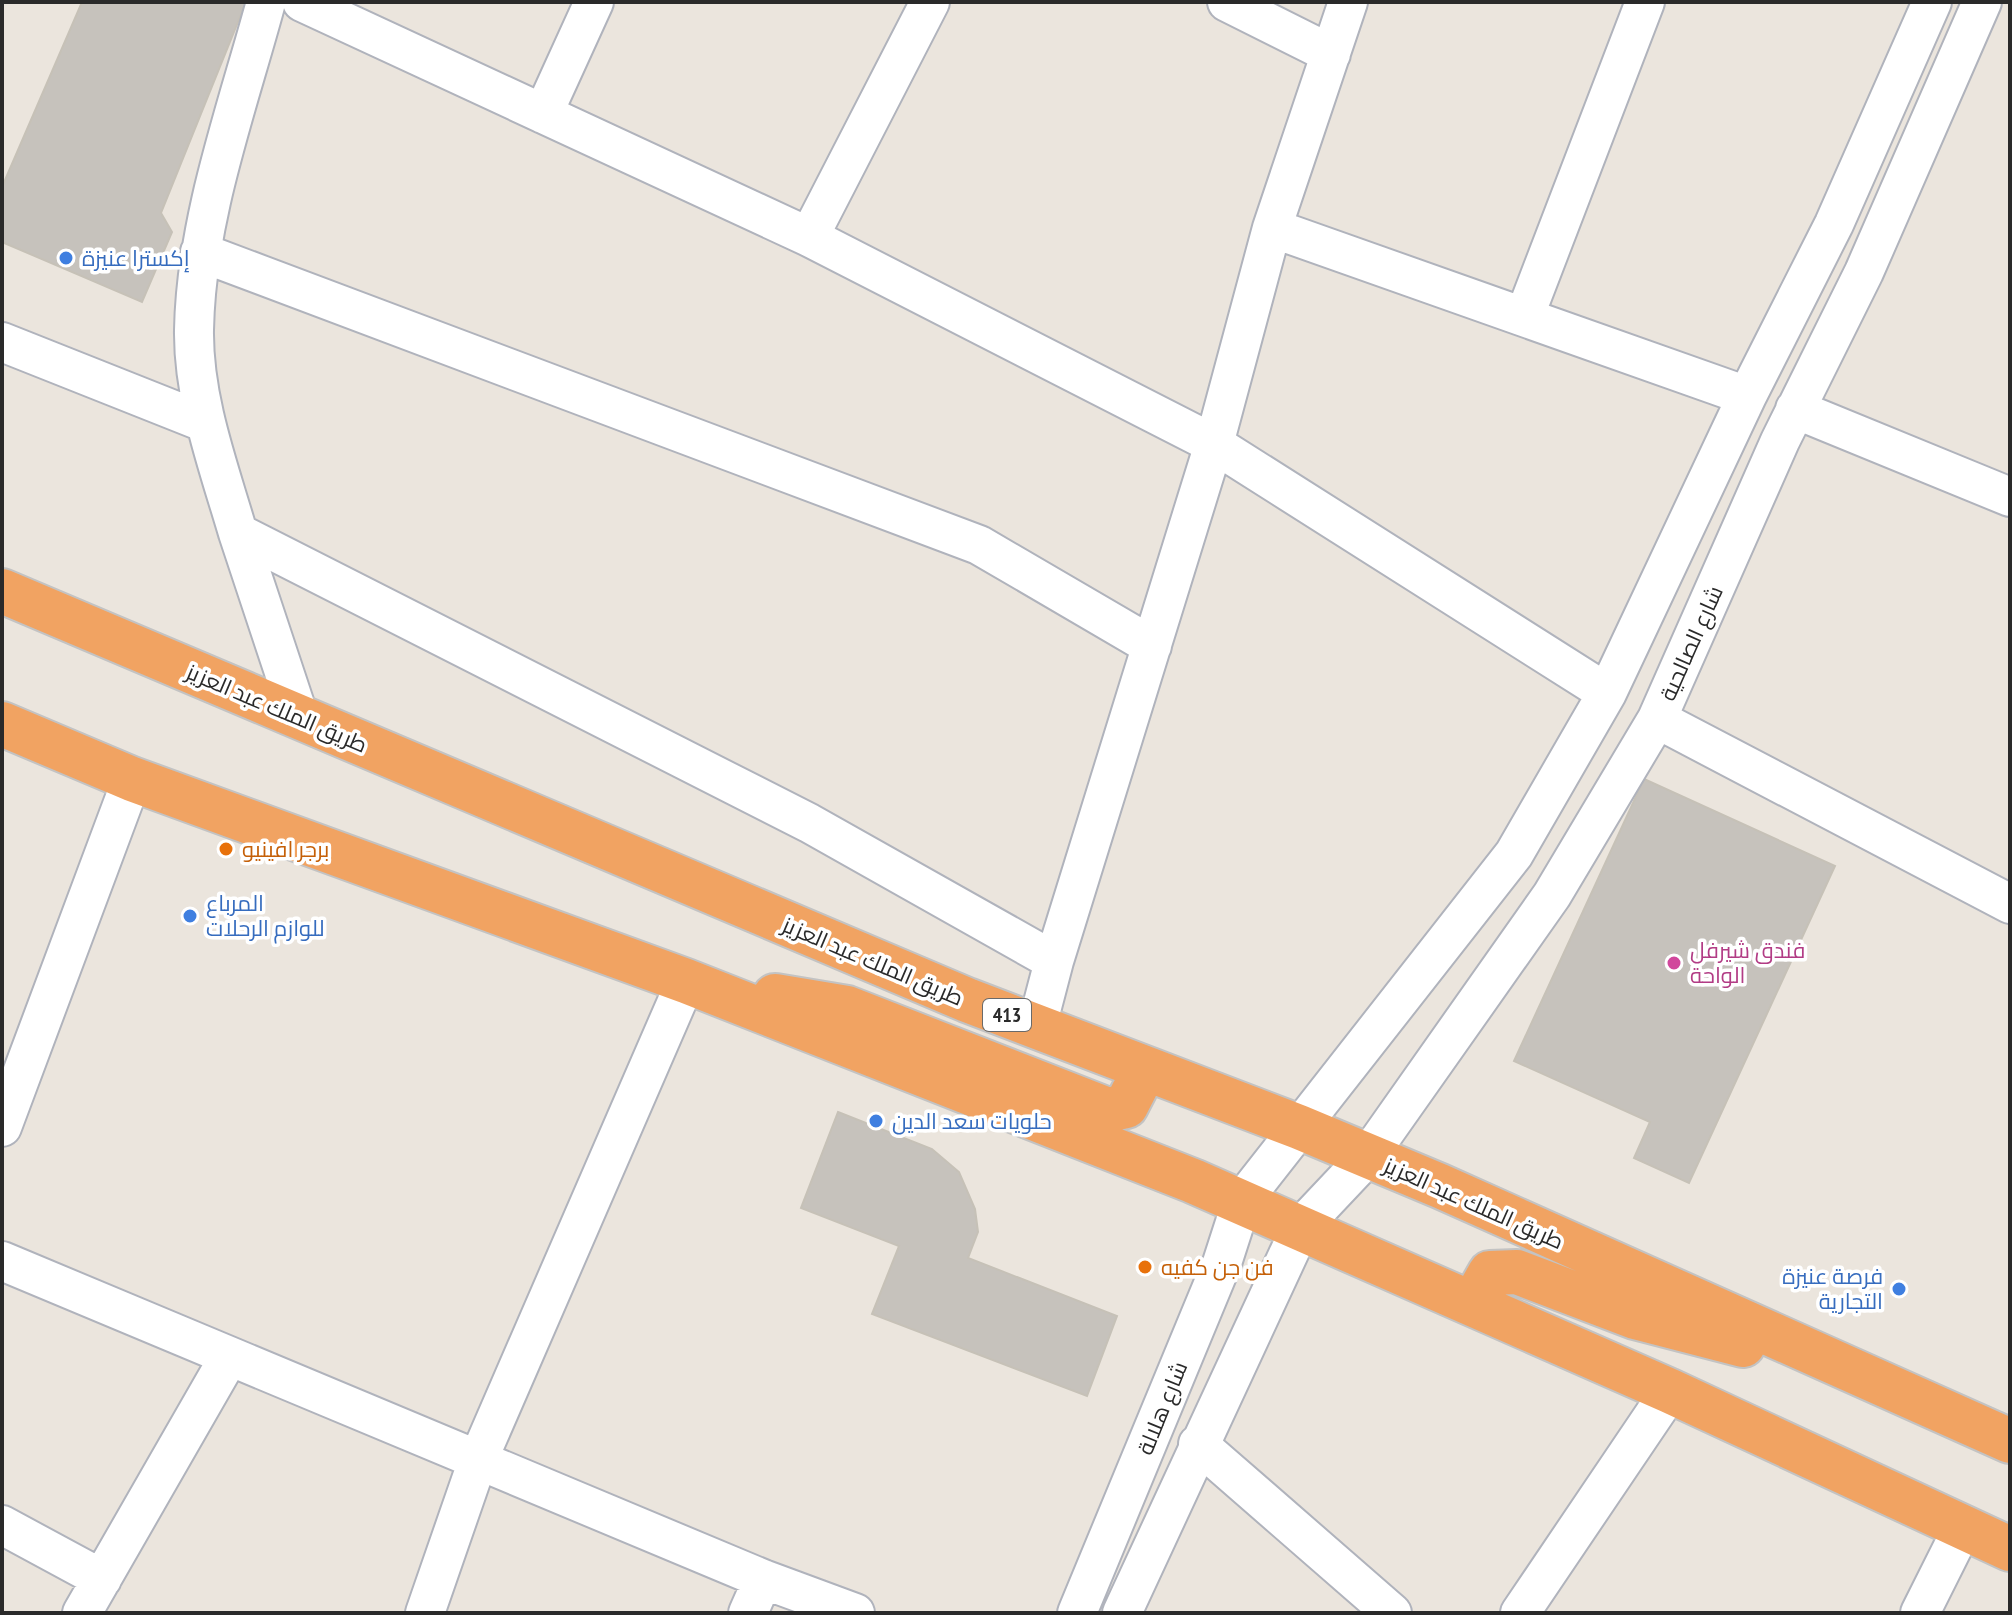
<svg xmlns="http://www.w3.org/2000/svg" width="2012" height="1615" viewBox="0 0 2012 1615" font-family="'PT Sans Narrow',Cairo,sans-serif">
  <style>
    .building { fill: #c6c2bc; stroke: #c6c1b7; stroke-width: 2 }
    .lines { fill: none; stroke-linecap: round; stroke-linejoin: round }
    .minor-casing { stroke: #b0b3bc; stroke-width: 42 }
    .highway-casing { stroke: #c3c3c3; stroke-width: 48 }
    .minor { stroke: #fff; stroke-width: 38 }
    .highway { stroke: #f1a362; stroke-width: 44 }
    .shop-dot { fill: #3f7fe0; stroke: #fff; stroke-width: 3 }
    .food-dot { fill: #e8710a; stroke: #fff; stroke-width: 3 }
    .hotel-dot { fill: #d1479c; stroke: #fff; stroke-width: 3 }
    .labels { text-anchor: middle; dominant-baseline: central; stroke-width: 7; stroke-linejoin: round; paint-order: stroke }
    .shield { fill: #fff; stroke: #6a6a6a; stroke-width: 2 }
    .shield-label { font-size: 20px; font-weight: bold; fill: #2a2a2a }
    .shop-label { font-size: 22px; fill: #366cbe; stroke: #fff; text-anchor: start }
    .street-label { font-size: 22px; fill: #2a2a2a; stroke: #fff }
    .food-label { font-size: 22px; fill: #c56008; stroke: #fff; text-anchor: start }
    .hotel-label { font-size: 22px; fill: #b23c85; stroke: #fff; text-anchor: start }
  </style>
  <rect width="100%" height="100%" fill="#ebe5dd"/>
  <path class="building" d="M 82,2 L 246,2 L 161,213 L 172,232 L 142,302 L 2,242 L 2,187 Z
    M 1644,779 L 1835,866 L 1689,1183 L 1634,1158 L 1650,1122 L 1514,1061 Z
    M 838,1112 L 932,1149 L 959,1172 L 975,1209 L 978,1232 L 968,1258 L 1117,1316 L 1087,1396 L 872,1314 L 899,1246 L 801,1208 Z"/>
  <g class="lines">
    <defs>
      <path id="minor" d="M 266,2 C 237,109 196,219 194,330 C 193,399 219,468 238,533 L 809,823 L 1054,961 L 1214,444 L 1607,693
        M 302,2 L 809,237 L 1214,444 L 1272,228 L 1348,2
        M 1227,2 L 1331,54
        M 543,114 L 594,2
        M 1272,228 L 1747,396
        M 809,237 L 930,2
        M 200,252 L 979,545 L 1152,646
        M 1525,315 L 1645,2
        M 2,342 L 206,423
        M 1795,409 L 2010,497
        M 238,533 L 299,717
        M 1657,719 L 2010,904
        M 1037,1026 L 1054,961
        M 2,1127 L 132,779
        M 2,1261 L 763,1579 L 855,1613
        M 1198,1444 L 1392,1613
        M 2,1525 L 102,1579
        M 82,1613 L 229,1357
        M 425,1613 L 478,1460 L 686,981
        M 748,1613 L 763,1579
        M 1077,1613 L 1222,1263 L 1242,1201 L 1514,854 L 1607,693 L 1747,396 L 1834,224 L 1932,2
        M 1122,1613 L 1301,1227 L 1368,1156 L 1552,895 L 1657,719 L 1780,441 L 1864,272 L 1982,2
        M 1520,1613 L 1670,1391
        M 1920,1613 L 1962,1529"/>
      <path id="highway" d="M 2,591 L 967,1000 L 1299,1127 L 1440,1186 L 2010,1441
        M 2,724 L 132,779 L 686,981 L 1193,1181 L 1670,1391 L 2010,1549
        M 775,996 L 847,1008 L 1108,1110 L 1126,1106 L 1144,1071
        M 1473,1303 L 1490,1273 L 1517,1272 L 1635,1317 L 1743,1345"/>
    </defs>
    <use href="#minor" class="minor-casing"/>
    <use href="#highway" class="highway-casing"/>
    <use href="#minor" class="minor"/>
    <use href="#highway" class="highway"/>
  </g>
  <g class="shop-dot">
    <circle cx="66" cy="258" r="8"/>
    <circle cx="190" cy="916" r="8"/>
    <circle cx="876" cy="1121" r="8"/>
    <circle cx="1899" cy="1289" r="8"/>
  </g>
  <g class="food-dot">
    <circle cx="226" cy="849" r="8"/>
    <circle cx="1145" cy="1267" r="8"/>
  </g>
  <circle class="hotel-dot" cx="1674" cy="963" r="8"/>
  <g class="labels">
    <rect class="shield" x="983" y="999" width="48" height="32" rx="6"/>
    <g class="shield-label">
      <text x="1007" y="1015">413</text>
    </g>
    <g class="shop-label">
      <text x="82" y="258">إكسترا عنيزة</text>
      <text x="206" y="903">المرباع<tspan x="206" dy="25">للوازم الرحلات</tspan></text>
      <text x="892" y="1121">حلويات سعد الدين</text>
      <text x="1883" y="1276" text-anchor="end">فرصة عنيزة<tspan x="1883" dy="25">التجارية</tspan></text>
    </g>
    <g class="street-label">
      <text transform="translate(1691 643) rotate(-66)">شارع الصالحية</text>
      <text transform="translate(277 708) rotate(23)">طريق الملك عبد العزيز</text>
      <text transform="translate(873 961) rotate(23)">طريق الملك عبد العزيز</text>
      <text transform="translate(1474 1203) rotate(24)">طريق الملك عبد العزيز</text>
      <text transform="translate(1162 1408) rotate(-68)">شارع هلالة</text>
    </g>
    <g class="food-label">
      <text x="242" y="849">برجر افينيو</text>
      <text x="1161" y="1267">فن جن كفيه</text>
    </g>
    <g class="hotel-label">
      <text x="1690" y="950">فندق شيرفل<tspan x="1690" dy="25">الواحة</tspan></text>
    </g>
  </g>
  <rect width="2012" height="1615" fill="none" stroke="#2a2a2a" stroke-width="8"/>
</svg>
